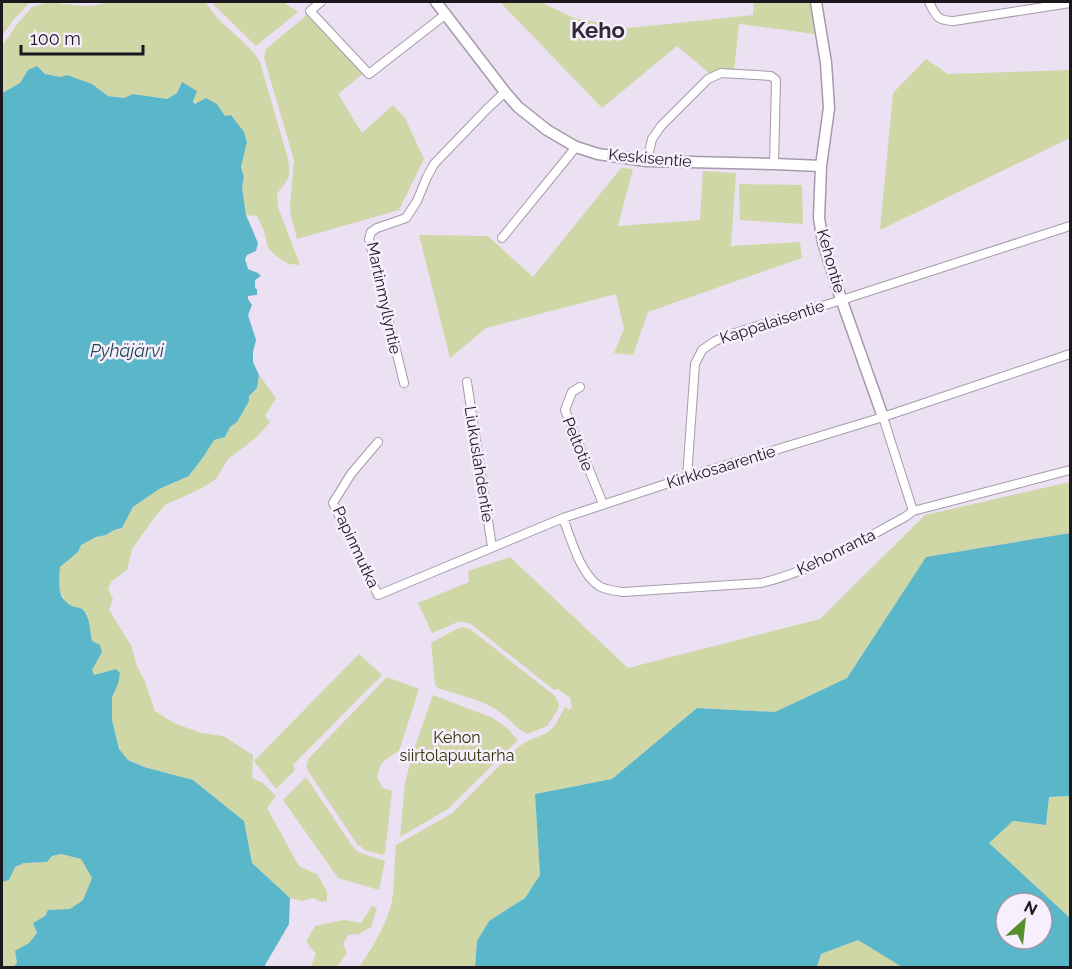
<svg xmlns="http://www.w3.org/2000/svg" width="1072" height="969" viewBox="0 0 1072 969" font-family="Raleway,sans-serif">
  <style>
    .green { fill: #cfd7a6 }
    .water { fill: #5ab6c9; fill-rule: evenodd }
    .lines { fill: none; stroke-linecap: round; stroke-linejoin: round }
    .street-casing { stroke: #a59aac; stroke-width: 10 }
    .secondary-casing { stroke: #a59aac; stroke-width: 13 }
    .street { stroke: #fff; stroke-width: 8 }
    .secondary { stroke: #fff; stroke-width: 10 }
    .labels { text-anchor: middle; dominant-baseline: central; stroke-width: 5; stroke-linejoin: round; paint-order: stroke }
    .street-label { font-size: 16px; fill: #1b171e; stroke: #f8effe }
    .park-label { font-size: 16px; fill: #303400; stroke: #f8effe }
    .water-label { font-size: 18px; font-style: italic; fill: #214b53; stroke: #f8effe }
    .district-label { font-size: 22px; font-weight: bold; fill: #322937; stroke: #f8effe }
  </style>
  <rect width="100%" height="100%" fill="#ece1f3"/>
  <path class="green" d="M 2,2 L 30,2 L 14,19 L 2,36 Z
    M 48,2 C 63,3 94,10 106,2 L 206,2 C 219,26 246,39 260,62 L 288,159 C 291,180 289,177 277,194 L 278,207 L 300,265 L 289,264 L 276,256 L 268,248 L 264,231 L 257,216 L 246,215 L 242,187 L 244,177 L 241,167 L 247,142 L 225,116 L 196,104 L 182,82 L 177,93 L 167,99 L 133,94 L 124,98 L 108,96 L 92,84 L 28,70 L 20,83 L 2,93 L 2,46 L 18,23 L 32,7 Z
    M 213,2 L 283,2 L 298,12 L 256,46 L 215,6 Z
    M 500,2 L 540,2 L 574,18 L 629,28 L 753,15 L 754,2 L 810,2 L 815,34 L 739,24 L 734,72 L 719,71 L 710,74 L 677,46 L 602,108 Z
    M 307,15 L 364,73 L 338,94 L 362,133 L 393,105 L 405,118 L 424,159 L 399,210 L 297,239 L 291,216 L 290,206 L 294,160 L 264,58 L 266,49 Z
    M 926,59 L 948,74 L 1070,70 L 1070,138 L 880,230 L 893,93 Z
    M 621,168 L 633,169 L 618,226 L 700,220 L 703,171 L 736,173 L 731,246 L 800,242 L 802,258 L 648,312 L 633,355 L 614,353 L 624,329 L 616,294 L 486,328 L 450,358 L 419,235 L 488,236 L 533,277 Z
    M 739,184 L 802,185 L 803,224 L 740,220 Z
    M 259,375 L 276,398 L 265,416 L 270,422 L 257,437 L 228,459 L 216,479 L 202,488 L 165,505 L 154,518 L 132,549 L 127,570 L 112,581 L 108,589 L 113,599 L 109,610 L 131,645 L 137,666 L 145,682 L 155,711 L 174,723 L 201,733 L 223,736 L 253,755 L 252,778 L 263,783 L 276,796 L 267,808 L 299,866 L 318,875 L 327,892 L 327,901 L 321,902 L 313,898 L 302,901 L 290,898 L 252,863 L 244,821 L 193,780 L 144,767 L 127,759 L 119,749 L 112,720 L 112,697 L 118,684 L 116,669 L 94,675 L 92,670 L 102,652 L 92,641 L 87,613 L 82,609 L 75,608 L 66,602 L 58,587 L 60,567 L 78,552 L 81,545 L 96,537 L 106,535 L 114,530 L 122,528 L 133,507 L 159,489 L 189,476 C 190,473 193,471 195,468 C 202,459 208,450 214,440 L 225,437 L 230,427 L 237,422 L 249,396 L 257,388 Z
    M 1070,482 L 1070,533 L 926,557 L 847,678 L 775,712 L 697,708 L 612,779 L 535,794 L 540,875 L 525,898 L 489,921 L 477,941 L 475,967 L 358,968 C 372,950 387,923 392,901 C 395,883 394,864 396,845 L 451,814 L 517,748 C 529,738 536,739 548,732 C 556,727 560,715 565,707 L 569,710 L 572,707 L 570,698 L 558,689 L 554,690 L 471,624 L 463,622 L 458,622 L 432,633 L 418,603 L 469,582 L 468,571 L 510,557 L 628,668 L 820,619 L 925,515 Z
    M 463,627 L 470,629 L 555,696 L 559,705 L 557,711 L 547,726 L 528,734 C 516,729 508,717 497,710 C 480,699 458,695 438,688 L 435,684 L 431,643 L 456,629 Z
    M 359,654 L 382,675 L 293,765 L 295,770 L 276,789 L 254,761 Z
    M 387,677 L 419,689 L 399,751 C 385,760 380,760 377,778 L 383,788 L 392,791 L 385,853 L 382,855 L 365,850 L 357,844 L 308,771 L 306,765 L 309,758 Z
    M 433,695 L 493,718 L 507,728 L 518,740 L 448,809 L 400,837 L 405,783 L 413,752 Z
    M 306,777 L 351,844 L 358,852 L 385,861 L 379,890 L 338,878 L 283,800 Z
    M 1070,796 L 1070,917 L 1069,917 L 988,843 L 1013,821 L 1046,825 L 1049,797 Z
    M 61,854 L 81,859 L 92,878 L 83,900 L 70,909 L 45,916 L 33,923 L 37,933 L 29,943 L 15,951 L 17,963 L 13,967 L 2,968 L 2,882 L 9,880 L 14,867 L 24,863 L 47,862 L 52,856 Z
    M 372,906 L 377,908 L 371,927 L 359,934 L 348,935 L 343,944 L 347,953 L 337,967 L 306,967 L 311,966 L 316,954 L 306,942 L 315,926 L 344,920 L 361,923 Z
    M 858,940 L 902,967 L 817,968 L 821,954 Z"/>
  <path class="water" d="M 37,66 L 45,74 L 61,77 L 67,75 L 92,84 L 108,96 L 124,98 L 133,94 L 167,99 L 177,93 L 182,82 L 197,91 L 193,101 L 195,104 L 206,98 L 217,104 L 225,116 L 231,115 L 244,132 L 247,142 L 241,167 L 244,177 L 242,187 L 246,215 L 258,243 L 256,251 L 247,255 L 245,259 L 248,269 L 258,273 L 261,276 L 255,280 L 255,287 L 257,290 L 257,295 L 248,296 L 248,299 L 252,305 L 248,315 L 256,340 L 253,352 L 253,362 L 259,375 L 257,388 L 249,396 L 249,401 L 237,422 L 230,427 L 225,437 L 214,440 C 208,450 202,459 195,468 C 193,471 190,473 189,476 L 159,489 L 133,507 L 122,528 L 114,530 L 106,535 L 96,537 L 81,545 L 78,552 L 60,567 C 59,582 56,598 72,606 C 77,608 82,607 85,612 C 90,619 90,632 92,641 L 100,645 L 102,652 L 92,670 L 94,675 L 116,669 L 120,673 L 118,684 L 112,697 L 112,720 L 119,749 L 128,760 L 144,767 L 193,780 L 244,821 L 252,863 L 290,898 L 289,924 L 264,967 L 13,967 L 17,963 L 15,951 L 29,943 L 37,933 L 33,923 L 45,916 L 48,910 L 70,909 L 83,900 L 92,878 L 81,859 L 61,854 L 52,856 L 47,862 L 24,863 L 15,867 L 9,880 L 2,882 L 2,93 L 20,83 L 28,70 Z
    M 1070,533 L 1070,796 L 1049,797 L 1046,825 L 1013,821 L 989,843 L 1069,917 L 1070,917 L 1070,967 L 902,967 L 858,940 L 821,954 L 817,967 L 475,967 L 477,941 L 489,921 L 525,898 L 540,875 L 535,794 L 612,779 L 697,708 L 775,712 L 847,678 L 926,557 ZM 1006,903 L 1042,903 L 1042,939 L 1006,939 Z"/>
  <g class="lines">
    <defs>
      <path id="street" d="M 321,2 L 310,11 L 369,74 L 446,14
        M 929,2 C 936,16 937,21 954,21 L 1070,3
        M 647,161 L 652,139 L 661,126 L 708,79 L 721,73 L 771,76 L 776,80 L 774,164
        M 502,238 L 576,147
        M 467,382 L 492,547
        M 404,383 L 369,239 L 371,232 L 377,228 L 406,218 L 417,201 L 427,177 L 434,164 L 487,109 L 505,92
        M 580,387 L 572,392 L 565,410 L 603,504
        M 883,417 L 913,511
        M 378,442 L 351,474 L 333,503 L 378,595 L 563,518 L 687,477 L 883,417 L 1070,354
        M 687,477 L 695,364 L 702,350 L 715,341 L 735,333 L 848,298 L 1070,226
        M 563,518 C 571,539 580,573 599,586 C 606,590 615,591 623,592 L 761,583 C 813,571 858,542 905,517 L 913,511 L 1070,470"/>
      <path id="secondary" d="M 436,2 L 505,92 L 518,107 L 547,130 L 576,147 L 598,154 L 647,161 L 774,164 L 821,166
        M 816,2 L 826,63 L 829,108 L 821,166 L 819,218 L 823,242 L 838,290 L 883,417"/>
    </defs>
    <use href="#street" class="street-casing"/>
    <use href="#secondary" class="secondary-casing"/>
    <use href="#street" class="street"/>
    <use href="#secondary" class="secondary"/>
  </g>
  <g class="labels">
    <g class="street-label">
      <text transform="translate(650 158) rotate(5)">Keskisentie</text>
      <text transform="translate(831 261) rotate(74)">Kehontie</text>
      <text transform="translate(384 298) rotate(78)">Martinmyllyntie</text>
      <text transform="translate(772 322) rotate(-18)">Kappalaisentie</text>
      <text transform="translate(578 444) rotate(68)">Peltotie</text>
      <text transform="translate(479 464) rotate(81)">Liukuslahdentie</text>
      <text transform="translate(721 467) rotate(-17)">Kirkkosaarentie</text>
      <text transform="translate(356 547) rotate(65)">Papinmutka</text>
      <text transform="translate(836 552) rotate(-26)">Kehonranta</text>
    </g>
    <g class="park-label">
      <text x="457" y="737">Kehon<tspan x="457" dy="18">siirtolapuutarha</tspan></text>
    </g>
    <g class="water-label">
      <text x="127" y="350">Pyhäjärvi</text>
    </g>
    <g class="district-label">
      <text x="598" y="30">Keho</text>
    </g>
  </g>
  <rect width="1072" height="969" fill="none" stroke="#1b171e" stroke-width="6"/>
  <g transform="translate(1024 921) rotate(27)"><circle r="28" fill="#f8effe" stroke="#a099a4" stroke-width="1.5"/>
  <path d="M0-4.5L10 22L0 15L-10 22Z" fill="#568f2c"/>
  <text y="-9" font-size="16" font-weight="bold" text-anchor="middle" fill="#1b171e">N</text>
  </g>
  <path d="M21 45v9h122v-9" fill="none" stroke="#1b171e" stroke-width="3"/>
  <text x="30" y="45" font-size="18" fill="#1b171e" stroke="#f8effe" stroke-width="4.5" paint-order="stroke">100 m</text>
</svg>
